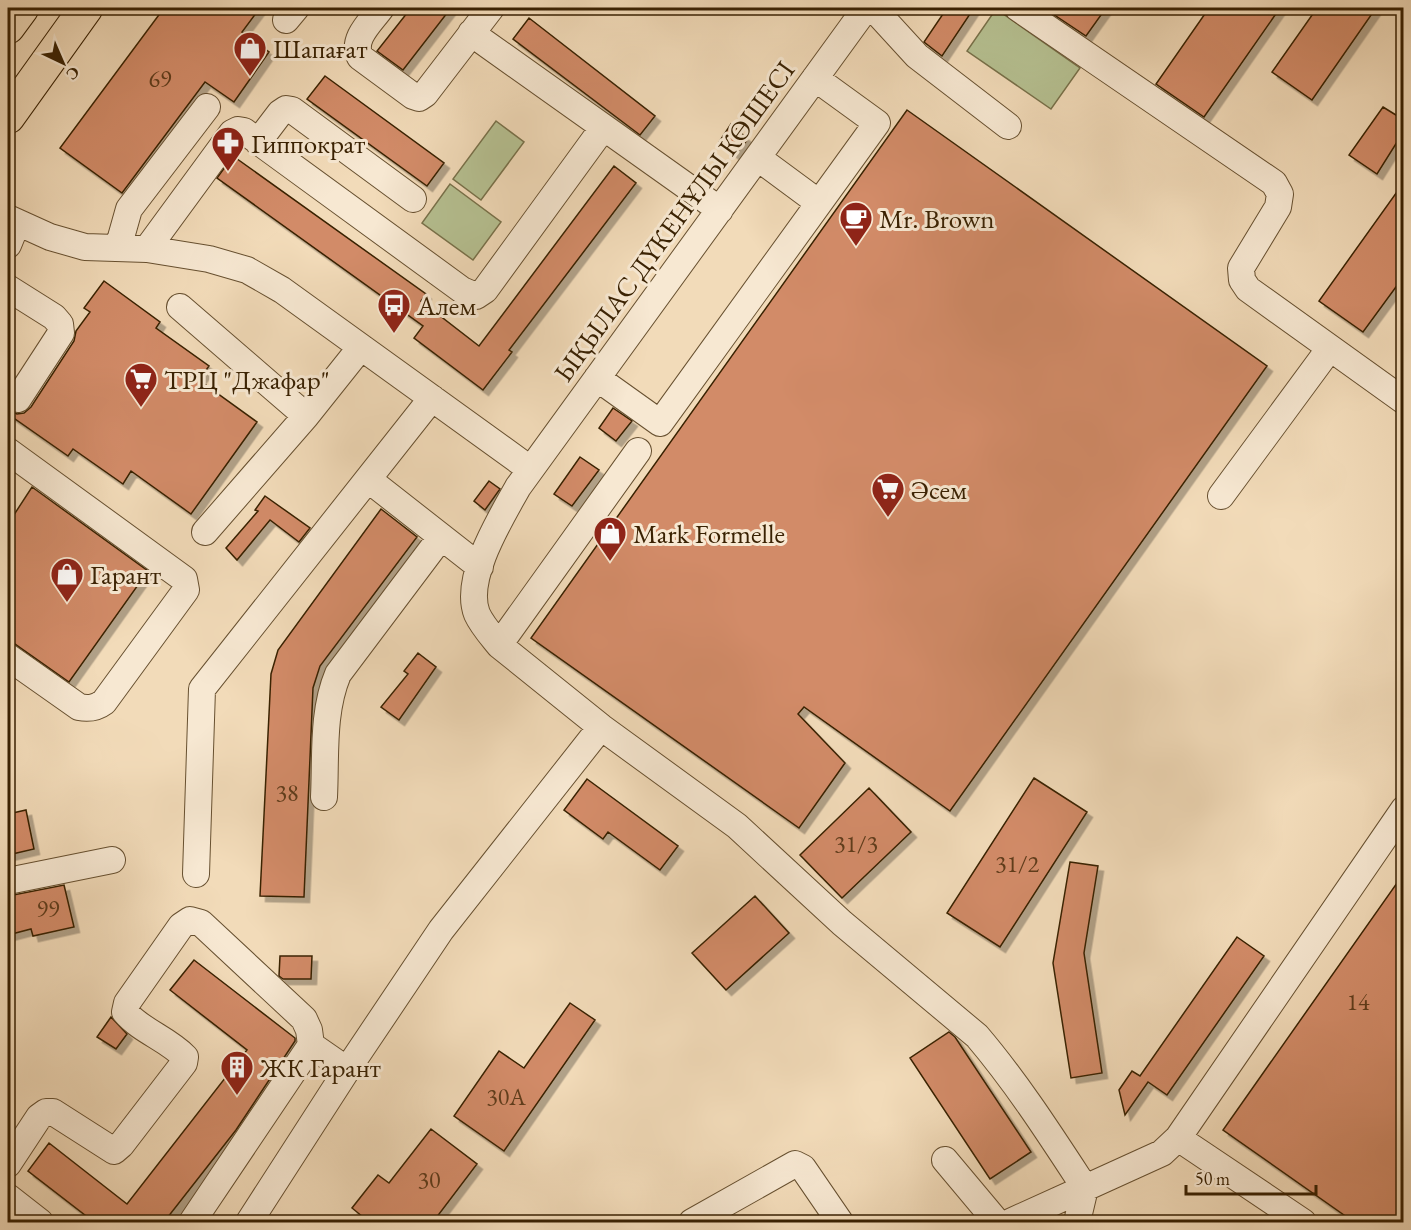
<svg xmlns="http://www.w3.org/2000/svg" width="1411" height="1230" viewBox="0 0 1411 1230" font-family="'EB Garamond',serif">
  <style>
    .green { fill: #b6c192; stroke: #78714a; stroke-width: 1.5 }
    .building { fill: #d28b67; stroke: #392102; stroke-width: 1.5; filter: url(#shadow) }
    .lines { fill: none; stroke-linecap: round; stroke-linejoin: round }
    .minor-casing { stroke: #675030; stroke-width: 28 }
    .major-casing { stroke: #392102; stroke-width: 35 }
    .minor { stroke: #f7e8d2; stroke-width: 26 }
    .major { stroke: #f2dbb9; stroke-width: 33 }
    .labels { text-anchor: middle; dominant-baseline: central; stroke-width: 6; stroke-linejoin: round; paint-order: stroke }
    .number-label { font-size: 24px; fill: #5f3c1b }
    .poi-label { font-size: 27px; fill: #392102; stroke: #f7e8d2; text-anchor: start }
    .street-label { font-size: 27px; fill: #392102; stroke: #f7e8d2 }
  </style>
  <defs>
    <filter id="shadow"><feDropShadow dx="5.5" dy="5.5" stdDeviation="0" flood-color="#0004"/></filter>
  </defs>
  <rect width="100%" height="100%" fill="#f2dbb9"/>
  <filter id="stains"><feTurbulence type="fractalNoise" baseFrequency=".00333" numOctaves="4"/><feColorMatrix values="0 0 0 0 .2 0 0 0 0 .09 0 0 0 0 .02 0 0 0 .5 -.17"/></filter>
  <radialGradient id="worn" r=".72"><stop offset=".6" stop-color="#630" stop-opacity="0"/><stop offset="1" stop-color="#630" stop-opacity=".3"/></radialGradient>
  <path class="green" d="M 996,9 L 1080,68 L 1051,109 L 967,51 Z
    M 496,121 L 524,142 L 481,200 L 453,179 Z
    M 450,184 L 501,222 L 473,260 L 422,223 Z"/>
  <path class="building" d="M 164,8 L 260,8 L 242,32 L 269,52 L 234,102 L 205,82 L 122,193 L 60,148 Z
    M 411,8 L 451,8 L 403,70 L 377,51 Z
    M 947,8 L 974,8 L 942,56 L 924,42 Z
    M 1044,8 L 1106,8 L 1086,36 Z
    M 1209,8 L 1280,8 L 1204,117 L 1156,84 Z
    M 1317,8 L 1376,8 L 1312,100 L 1272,72 Z
    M 529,18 L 655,116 L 640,135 L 513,39 Z
    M 325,76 L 444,163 L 427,186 L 307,99 Z
    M 1383,107 L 1404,120 L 1404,131 L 1377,174 L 1349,155 Z
    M 907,110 L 1267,366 L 950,811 L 804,707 L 798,714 L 845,763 L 799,828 L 531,638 Z
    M 731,124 L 748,139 L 735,155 L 719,142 Z
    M 233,156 L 426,294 L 421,301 L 479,346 L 614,166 L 636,183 L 509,350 L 512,352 L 483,390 L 414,338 L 423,326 L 217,178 Z
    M 1404,182 L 1404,276 L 1363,332 L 1319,301 Z
    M 104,281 L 160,322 L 156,328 L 209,366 L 199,380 L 257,422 L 191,514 L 131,471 L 123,484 L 73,449 L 68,456 L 8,414 L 10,411 L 17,414 L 24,413 L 31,407 L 74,341 L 76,331 L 90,312 L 84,308 Z
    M 613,408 L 632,421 L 616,441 L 599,428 Z
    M 580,457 L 599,470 L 572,506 L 554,494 Z
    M 489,481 L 500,489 L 485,510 L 474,501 Z
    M 32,487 L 148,571 L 69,682 L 8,639 L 8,524 Z
    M 265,496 L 310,528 L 299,542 L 270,520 L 237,560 L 226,548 L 258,511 L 255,510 Z
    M 381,509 L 417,537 L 320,666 L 313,688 L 304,897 L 260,896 L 271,674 L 278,650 Z
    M 418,653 L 436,667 L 399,720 L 381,707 L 408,674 L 404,671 Z
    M 1034,778 L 1087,812 L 1000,947 L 947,913 Z
    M 587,779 L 678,846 L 660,870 L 608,832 L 603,839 L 564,810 Z
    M 869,788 L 911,832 L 842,898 L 800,855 Z
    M 26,810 L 34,849 L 8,855 L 8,814 Z
    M 1070,862 L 1098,866 L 1084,953 L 1102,1073 L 1071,1078 L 1053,963 Z
    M 1404,873 L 1404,1222 L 1354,1222 L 1223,1130 Z
    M 64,885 L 74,927 L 33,936 L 31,929 L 8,935 L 8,896 Z
    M 755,896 L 789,933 L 726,990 L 692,953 Z
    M 1237,937 L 1264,956 L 1167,1095 L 1148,1082 L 1125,1115 L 1119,1090 L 1132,1071 L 1140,1076 Z
    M 280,956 L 312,956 L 311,979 L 283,979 L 279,976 Z
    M 194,960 L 295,1038 L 295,1041 L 236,1130 L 164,1222 L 94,1222 L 28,1171 L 49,1143 L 127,1204 L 247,1050 L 170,990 Z
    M 570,1003 L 595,1020 L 504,1151 L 454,1116 L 499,1051 L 524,1068 Z
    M 111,1017 L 127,1034 L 116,1049 L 97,1037 Z
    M 949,1032 L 955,1037 L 1031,1152 L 990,1179 L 910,1058 Z
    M 431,1129 L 477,1164 L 433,1222 L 359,1222 L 363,1217 L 352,1208 L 378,1175 L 389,1183 Z"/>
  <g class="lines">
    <defs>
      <path id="minor" d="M 381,8 C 371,22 351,39 360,57 L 413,96 L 419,98 L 425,94 L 491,8
        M 866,8 L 518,487 C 501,518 463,578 477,614 C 482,625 491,635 499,645 L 601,727 L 737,826 L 842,923 L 977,1036 C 1017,1083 1051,1136 1085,1188 L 1162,1153 L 1178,1138 L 1404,809
        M 873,8 L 917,56 L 1008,126
        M 1018,8 L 1274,183 L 1280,194 L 1278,207 L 1241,268 L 1242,280 L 1248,289 L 1404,401
        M 286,20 L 296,8
        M 471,33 L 720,210
        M 258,142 L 280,113 L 286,109 L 292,110 L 413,199
        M 758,158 L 819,203
        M 8,218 L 50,237 L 85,247 L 147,249 L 209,259 L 247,270 L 282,290 L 530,469
        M 8,245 L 17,223
        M 118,248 L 129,209 L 207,107
        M 147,249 L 232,133 L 238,130 L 244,131 L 462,290 L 476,296 L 485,290 L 603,128
        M 8,288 L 54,317 L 60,324 L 61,333 L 18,399
        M 180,307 L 306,416
        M 597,378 L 660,423 L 877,123 L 815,78
        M 8,451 L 184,579 L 186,590 L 104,702 C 96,708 89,709 79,707 L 8,657
        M 369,480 L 480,567
        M 1221,496 L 1330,348
        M 205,532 L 306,416 L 361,347
        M 499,645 L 638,451
        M 324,797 C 326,756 322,712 338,674 L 441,537
        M 196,874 L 202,689 L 432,398
        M 8,881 L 112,860
        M 311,1045 L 347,1070
        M 1178,1138 L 1303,1222
        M 945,1160 L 997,1222
        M 8,1164 L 39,1117 L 46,1112 L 53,1112 L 114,1151 L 121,1145 L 184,1063 L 185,1057 C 168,1039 141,1031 125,1012 L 127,1003 L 181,926 L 190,920 L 201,923 L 304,1019 L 309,1030 L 311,1045 L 192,1222
        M 8,1197 L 40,1222
        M 249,1222 L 347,1070 L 441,930 L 601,727
        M 692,1222 L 795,1164 L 803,1168 L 840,1222
        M 1010,1222 L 1085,1188
        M 1077,1222 L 1085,1188"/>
      <path id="major" d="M 8,27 L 22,8
        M 8,117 L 86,8"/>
    </defs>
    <use href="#minor" class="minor-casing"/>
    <use href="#major" class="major-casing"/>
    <use href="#minor" class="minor"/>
    <use href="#major" class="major"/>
  </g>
  <defs>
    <symbol id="shop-pin" viewBox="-11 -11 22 30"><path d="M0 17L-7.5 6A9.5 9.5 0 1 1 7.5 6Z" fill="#8f2418" stroke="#f7e8d2"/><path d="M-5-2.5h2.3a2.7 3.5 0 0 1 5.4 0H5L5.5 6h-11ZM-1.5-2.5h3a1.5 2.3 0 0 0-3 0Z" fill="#fff"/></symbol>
    <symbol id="pharmacy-pin" viewBox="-11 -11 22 30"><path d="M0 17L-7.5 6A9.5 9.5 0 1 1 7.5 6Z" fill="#8f2418" stroke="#f7e8d2"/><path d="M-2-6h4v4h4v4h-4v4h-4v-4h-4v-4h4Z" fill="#fff"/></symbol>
    <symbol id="cafe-pin" viewBox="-11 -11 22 30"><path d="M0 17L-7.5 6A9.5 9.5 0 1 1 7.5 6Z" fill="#8f2418" stroke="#f7e8d2"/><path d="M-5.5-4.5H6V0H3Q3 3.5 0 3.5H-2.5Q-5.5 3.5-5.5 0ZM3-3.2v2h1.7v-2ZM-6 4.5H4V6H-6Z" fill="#fff"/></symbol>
    <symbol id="bus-pin" viewBox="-11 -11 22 30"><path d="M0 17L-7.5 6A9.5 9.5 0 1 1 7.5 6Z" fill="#8f2418" stroke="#f7e8d2"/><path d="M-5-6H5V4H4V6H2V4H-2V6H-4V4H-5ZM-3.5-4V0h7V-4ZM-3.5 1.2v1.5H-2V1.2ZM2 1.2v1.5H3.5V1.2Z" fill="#fff"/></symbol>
    <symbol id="supermarket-pin" viewBox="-11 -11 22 30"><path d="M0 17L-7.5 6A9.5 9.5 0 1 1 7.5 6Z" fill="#8f2418" stroke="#f7e8d2"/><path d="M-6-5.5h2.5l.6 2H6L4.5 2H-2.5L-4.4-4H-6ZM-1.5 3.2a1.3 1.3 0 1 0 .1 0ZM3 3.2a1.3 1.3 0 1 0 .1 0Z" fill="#fff"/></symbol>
    <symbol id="building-pin" viewBox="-11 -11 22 30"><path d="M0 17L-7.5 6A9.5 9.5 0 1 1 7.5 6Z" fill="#8f2418" stroke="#f7e8d2"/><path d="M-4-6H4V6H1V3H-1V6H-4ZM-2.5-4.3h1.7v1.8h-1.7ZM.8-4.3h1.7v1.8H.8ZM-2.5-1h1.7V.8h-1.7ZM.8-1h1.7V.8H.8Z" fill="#fff"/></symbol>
  </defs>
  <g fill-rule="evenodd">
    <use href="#shop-pin" x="231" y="29" width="38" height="52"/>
    <use href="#pharmacy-pin" x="209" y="124" width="38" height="52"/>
    <use href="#cafe-pin" x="837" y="199" width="38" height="52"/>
    <use href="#bus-pin" x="375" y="286" width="38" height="52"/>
    <use href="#supermarket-pin" x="122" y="360" width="38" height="52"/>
    <use href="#supermarket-pin" x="869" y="470" width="38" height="52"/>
    <use href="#shop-pin" x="591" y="514" width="38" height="52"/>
    <use href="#shop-pin" x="48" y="555" width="38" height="52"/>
    <use href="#building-pin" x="218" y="1048" width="38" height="52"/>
  </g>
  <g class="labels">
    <g class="number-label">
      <text x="160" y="78">69</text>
      <text x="287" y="792">38</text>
      <text x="856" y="843">31/3</text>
      <text x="1017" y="863">31/2</text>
      <text x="48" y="908">99</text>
      <text x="1358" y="1001">14</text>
      <text x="506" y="1096">30А</text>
      <text x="429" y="1179">30</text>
    </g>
    <g class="poi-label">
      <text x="273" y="48">Шапағат</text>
      <text x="251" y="143">Гиппократ</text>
      <text x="879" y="218">Mr. Brown</text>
      <text x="417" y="305">Алем</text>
      <text x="164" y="379">ТРЦ "Джафар"</text>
      <text x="911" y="489">Әсем</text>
      <text x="633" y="533">Mark Formelle</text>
      <text x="90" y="574">Гарант</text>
      <text x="260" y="1067">ЖК Гарант</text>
    </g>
    <g class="street-label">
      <text transform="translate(674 221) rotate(-54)">ЫҚЫЛАС ДҮКЕНҰЛЫ КӨШЕСІ</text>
    </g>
  </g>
  <rect width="1411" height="1230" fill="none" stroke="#f2dbb9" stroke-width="30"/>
  <rect x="9" y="9" width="1393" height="1212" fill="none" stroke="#392102" stroke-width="3"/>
  <rect x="15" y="15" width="1381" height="1200" fill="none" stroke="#392102" stroke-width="1.5"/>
  <g transform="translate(63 63) rotate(136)" stroke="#f7e8d2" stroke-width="4.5" paint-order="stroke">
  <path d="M0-4.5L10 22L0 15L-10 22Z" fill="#392102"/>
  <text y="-9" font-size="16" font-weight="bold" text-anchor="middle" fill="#392102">С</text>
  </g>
  <path d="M1186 1185v9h130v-9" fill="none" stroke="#392102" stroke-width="3"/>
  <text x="1195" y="1185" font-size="18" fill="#392102" stroke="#f7e8d2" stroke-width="4.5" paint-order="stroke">50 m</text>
  <rect width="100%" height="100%" filter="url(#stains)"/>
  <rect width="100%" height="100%" fill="url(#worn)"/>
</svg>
